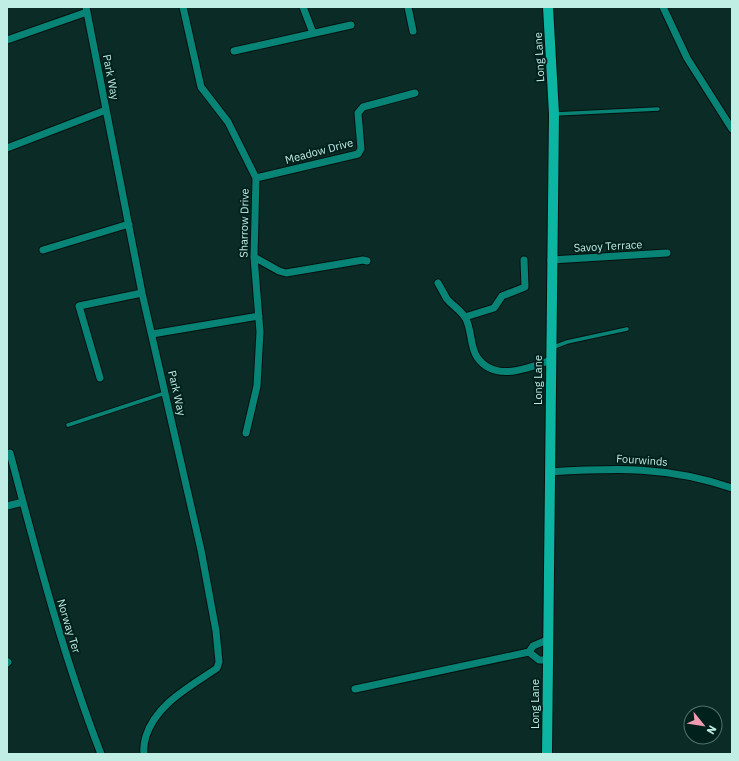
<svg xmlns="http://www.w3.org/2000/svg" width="739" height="761" viewBox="0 0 739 761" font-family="'IBM Plex Sans',sans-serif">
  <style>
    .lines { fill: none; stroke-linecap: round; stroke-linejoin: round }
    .service-casing { stroke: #05110e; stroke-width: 5.5 }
    .minor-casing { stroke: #05110e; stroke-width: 9 }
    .primary-casing { stroke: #05110e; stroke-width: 12 }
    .service { stroke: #078476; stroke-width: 3.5 }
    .minor { stroke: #078476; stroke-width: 7 }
    .primary { stroke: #0cb5a2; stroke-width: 10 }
    .labels { text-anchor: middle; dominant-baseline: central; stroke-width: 4; stroke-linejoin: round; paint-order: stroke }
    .street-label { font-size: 11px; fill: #c0eee5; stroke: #01211d }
  </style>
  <rect width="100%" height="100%" fill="#0a2b26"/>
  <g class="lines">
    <defs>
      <path id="service" d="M 555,114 L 658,109
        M 554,347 L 567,342 L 627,329
        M 68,425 L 165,393"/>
      <path id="minor" d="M 86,7 L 142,293 L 201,550 L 216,631 L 219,662 L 217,668 C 190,687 157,703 146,736 C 144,743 143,747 144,754
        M 183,7 L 201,87 L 228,122 L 256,178 L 254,257 L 260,332 L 257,386 L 246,433
        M 303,7 L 313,33
        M 408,7 L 413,31
        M 663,7 L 687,58 L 732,129
        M 7,40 L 87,12
        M 234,51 L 351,25
        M 7,148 L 106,110
        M 256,178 L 358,154 L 361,149 L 358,113 L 363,107 L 415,93
        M 43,250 L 129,224
        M 254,257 L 279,271 L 286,273 L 363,260 L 367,261
        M 551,260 L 667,253
        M 438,283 C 441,288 444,294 447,299 C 453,306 462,311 466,319 C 472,331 470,347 477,357 C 495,383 528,368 551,360
        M 465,317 L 494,308 L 502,296 L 525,287 L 524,260
        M 152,334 L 259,316
        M 100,378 L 79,306 L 142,293
        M 10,453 C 37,555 63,656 101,754
        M 549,472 C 617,468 667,466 732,488
        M 7,506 L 23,502
        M 529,652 L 539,660 L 547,660
        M 7,663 L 8,662
        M 355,689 L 529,652 L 533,646 L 547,640"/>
      <path id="primary" d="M 547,754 L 554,114 L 548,7"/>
    </defs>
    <use href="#service" class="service-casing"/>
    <use href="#minor" class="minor-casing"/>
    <use href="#primary" class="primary-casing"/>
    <use href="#service" class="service"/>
    <use href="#minor" class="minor"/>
    <use href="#primary" class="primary"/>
  </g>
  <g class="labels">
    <g class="street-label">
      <text transform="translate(539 57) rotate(-93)">Long Lane</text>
      <text transform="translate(111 77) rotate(79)">Park Way</text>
      <text transform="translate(319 151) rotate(-15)">Meadow Drive</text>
      <text transform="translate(244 223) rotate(-89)">Sharrow Drive</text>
      <text transform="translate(608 246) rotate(-3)">Savoy Terrace</text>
      <text transform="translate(538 380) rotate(-90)">Long Lane</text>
      <text transform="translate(177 393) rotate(77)">Park Way</text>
      <text transform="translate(642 460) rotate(4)">Fourwinds</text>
      <text transform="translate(69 626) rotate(73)">Norway Ter</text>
      <text transform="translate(535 704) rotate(-90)">Long Lane</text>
    </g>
  </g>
  <rect width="739" height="761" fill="none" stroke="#c0eee5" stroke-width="16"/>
  <g transform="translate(703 725) rotate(120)"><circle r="19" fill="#01211d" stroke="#4d736d"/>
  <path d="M0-3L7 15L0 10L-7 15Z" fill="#f19ab2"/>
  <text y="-6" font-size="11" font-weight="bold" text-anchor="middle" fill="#c0eee5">N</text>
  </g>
</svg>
